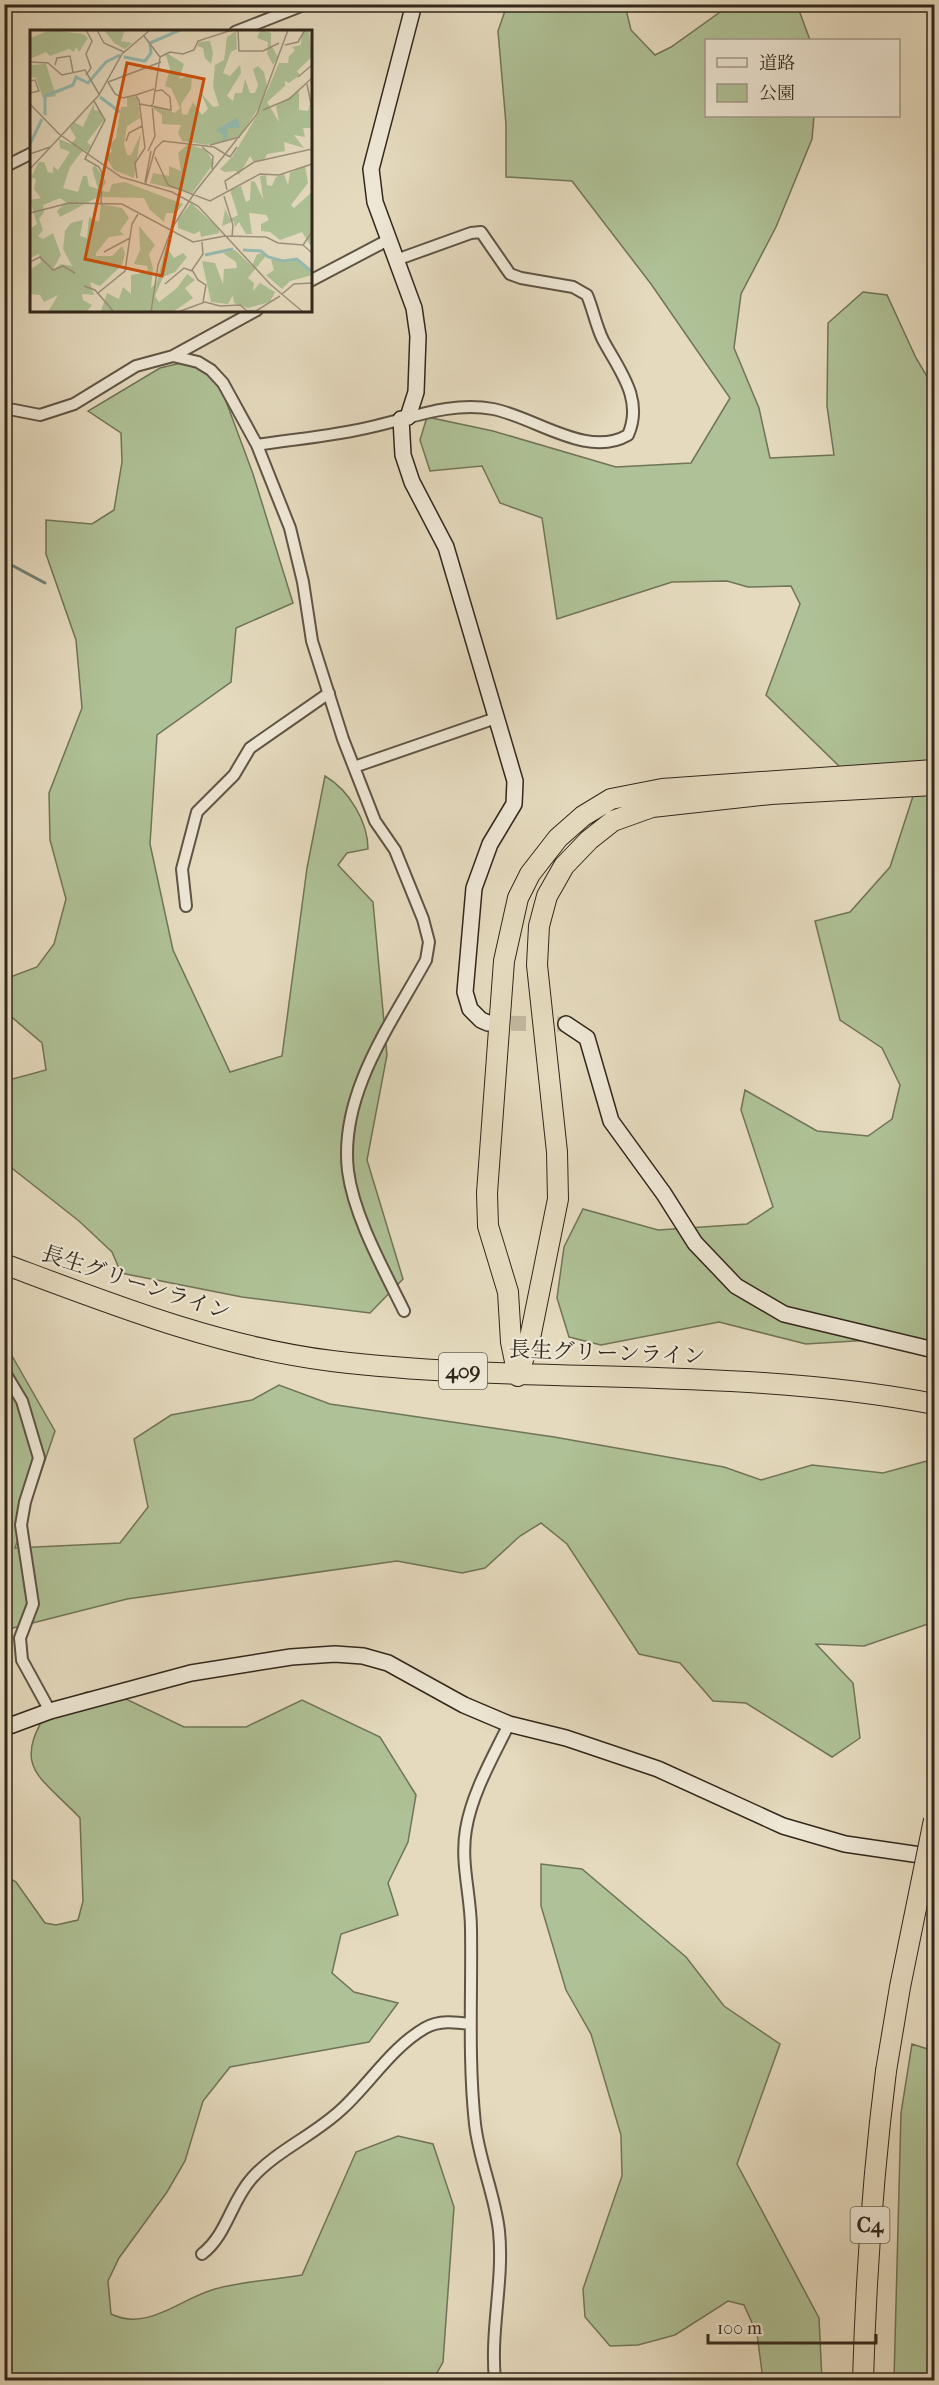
<svg xmlns="http://www.w3.org/2000/svg" width="939" height="2385" viewBox="0 0 939 2385" font-family="'IM FELL French Canon','Noto Serif JP',serif">
  <style>
    .green { fill: #afc196; stroke: #707458; stroke-width: 1.5 }
    .lines { fill: none; stroke-linecap: round; stroke-linejoin: round }
    .stream { stroke: #6e8075; stroke-width: 3 }
    .secondary-tunnel { stroke: #c1b69d; stroke-width: 15; stroke-dasharray: 15 8; stroke-linecap: butt }
    .street-casing { stroke: #5f5444; stroke-width: 14 }
    .secondary-casing { stroke: #32271b; stroke-width: 18 }
    .highway-casing { stroke: #32271b; stroke-width: 22 }
    .street { stroke: #eee7d5; stroke-width: 10 }
    .secondary { stroke: #eee7d5; stroke-width: 15 }
    .highway { stroke: #e5dabe; stroke-width: 20 }
    .highway-bridge-casing { stroke: #32271b; stroke-width: 22; stroke-linecap: butt }
    .highway-bridge { stroke: #e5dabe; stroke-width: 20 }
    .labels { text-anchor: middle; dominant-baseline: central; stroke-width: 4.5; stroke-linejoin: round; paint-order: stroke }
    .shield { fill: #eee7d5; stroke: #6a6153; stroke-width: 1.5 }
    .shield-label { font-size: 21px; font-weight: bold; fill: #32271b }
    .street-label { font-size: 22px; fill: #32271b; stroke: #eee7d5 }
    .inset-river { fill: none; stroke: #96bbb1; stroke-width: 3 }
    .inset-road { fill: none; stroke: #9d927d; stroke-width: 1.5 }
    .view { fill: #cd520e; fill-opacity: 0.15; stroke: #cd520e; stroke-width: 3 }
    .inset-edge { fill: none; stroke: #32271b; stroke-width: 3 }
  </style>
  <rect width="100%" height="100%" fill="#e5dabe"/>
  <filter id="stains"><feTurbulence type="fractalNoise" baseFrequency=".00333" numOctaves="4"/><feColorMatrix values="0 0 0 0 .2 0 0 0 0 .09 0 0 0 0 .02 0 0 0 .5 -.17"/></filter>
  <radialGradient id="worn" r=".72"><stop offset=".6" stop-color="#630" stop-opacity="0"/><stop offset="1" stop-color="#630" stop-opacity=".3"/></radialGradient>
  <path class="green" d="M 507,5 L 625,5 L 631,30 L 655,55 L 671,47 L 730,5 L 797,5 L 810,40 L 706,40 L 706,116 L 814,116 L 812,139 L 776,227 L 741,294 L 734,348 L 759,408 L 770,458 L 834,455 L 827,406 L 828,323 L 863,292 L 887,295 L 916,358 L 934,388 L 934,767 L 840,767 L 766,695 L 800,604 L 791,586 L 748,587 L 727,581 L 672,582 L 557,619 L 542,518 L 500,503 L 482,466 L 430,471 L 420,440 L 427,417 L 493,431 L 616,467 L 691,463 L 730,398 L 651,284 L 572,181 L 506,177 L 506,124 L 498,31 Z
    M 197,359 L 223,393 L 253,474 L 293,603 L 236,628 L 231,682 L 157,735 L 150,844 L 173,950 L 230,1072 L 282,1056 L 307,868 L 325,776 C 349,790 368,822 368,849 L 347,853 L 338,865 L 373,902 L 387,1055 L 367,1160 L 403,1279 L 370,1313 L 242,1297 L 121,1273 L 112,1252 L 79,1221 L 13,1169 L 5,1157 L 5,1081 L 46,1070 L 42,1043 L 8,1014 L 5,979 L 37,967 L 54,944 L 66,899 L 50,840 L 49,793 L 82,708 L 76,640 L 46,554 L 46,520 L 92,524 L 114,510 L 122,462 L 121,433 L 88,411 L 160,368 Z
    M 934,792 L 934,1344 L 904,1338 L 806,1344 L 719,1322 L 601,1345 L 569,1337 L 557,1298 L 564,1247 L 583,1209 L 658,1230 L 747,1224 L 773,1207 L 741,1110 L 745,1090 L 817,1131 L 868,1136 L 892,1119 L 900,1085 L 882,1048 L 840,1020 L 815,921 L 850,912 L 890,867 L 914,793 Z
    M 4,1342 L 55,1431 L 15,1548 L 120,1543 L 148,1507 L 134,1439 L 171,1415 L 252,1400 L 279,1385 L 330,1404 L 554,1437 L 724,1467 L 761,1480 L 812,1465 L 883,1473 L 934,1459 L 934,1622 L 864,1646 L 816,1644 L 853,1683 L 860,1738 L 832,1757 L 746,1703 L 713,1701 L 680,1663 L 639,1654 L 567,1544 L 541,1523 L 520,1536 L 485,1568 L 462,1573 L 397,1561 L 127,1599 L 5,1630 Z
    M 87,1692 L 126,1699 L 184,1727 L 246,1727 L 302,1700 L 380,1737 L 416,1795 L 408,1842 L 388,1883 L 398,1915 L 341,1934 L 332,1973 L 354,1992 L 398,2003 L 369,2042 L 230,2067 L 203,2101 L 185,2161 L 167,2192 L 119,2258 L 108,2281 L 111,2314 C 148,2332 181,2298 215,2289 C 243,2281 273,2280 302,2275 L 356,2152 L 398,2136 L 433,2144 L 454,2207 L 443,2362 L 433,2380 L 5,2380 L 5,1875 L 16,1882 L 45,1923 L 56,1925 L 78,1920 L 83,1901 L 80,1818 C 38,1774 11,1768 50,1707 Z
    M 541,1864 L 582,1869 L 686,1957 L 724,2006 L 780,2044 L 737,2164 L 819,2318 L 822,2380 L 757,2380 L 762,2372 L 757,2334 L 744,2305 L 728,2301 L 675,2335 L 638,2345 L 610,2346 L 585,2317 L 583,2289 L 622,2176 L 621,2135 L 591,2034 L 566,1990 L 541,1906 Z
    M 912,2044 L 934,2051 L 934,2380 L 894,2380 L 901,2113 Z"/>
  <g class="lines">
    <path class="stream" d="M 4,561 L 45,583"/>
    <path class="secondary-tunnel" d="M 488,1023 L 566,1024"/>
    <defs>
      <path id="street" d="M 235,32 L 306,4
        M 4,167 L 32,153
        M 310,281 L 388,240
        M 173,356 L 257,310
        M 4,408 L 40,415 L 74,404 L 136,366 L 173,356 L 198,362 L 211,370 L 223,383 L 257,445 L 290,528 L 303,582 L 312,641 L 343,739 L 375,821 L 395,850 L 423,919 L 429,942 L 426,960 C 391,1024 339,1094 348,1171 C 354,1217 384,1270 404,1311
        M 257,445 C 295,439 334,436 371,427 C 411,418 452,401 493,409 C 535,417 587,459 628,435 C 644,399 619,370 603,340 C 596,326 593,309 587,295 L 573,287 L 521,278 L 510,274 L 481,232 L 471,233 L 396,260
        M 354,767 L 496,718
        M 186,906 L 182,869 L 197,812 L 234,775 L 250,748 L 329,693
        M 4,1371 L 22,1401 L 39,1458 L 25,1502 L 21,1525 L 33,1604 L 20,1638 L 22,1660 L 50,1711
        M 202,2254 C 227,2235 231,2201 252,2178 C 277,2150 315,2135 343,2108 C 370,2083 392,2047 425,2028 C 439,2020 455,2022 470,2024
        M 495,2380 C 490,2330 504,2281 499,2231 C 495,2195 479,2160 475,2124 C 468,2059 472,1994 471,1929 C 471,1895 460,1863 466,1829 C 472,1793 493,1757 509,1724"/>
      <path id="secondary" d="M 408,417 L 416,392 L 418,336 L 414,308 L 375,202 L 371,169 L 414,4
        M 401,419 L 403,455 L 412,482 L 446,547 L 515,781 L 514,804 L 490,844 L 474,888 L 465,992 L 470,1009 L 481,1020 L 488,1023
        M 566,1024 L 587,1038 L 611,1121 L 664,1194 L 695,1243 L 736,1286 L 784,1314 L 934,1350
        M 4,1728 L 50,1711 L 191,1673 L 291,1657 L 335,1654 L 363,1656 L 388,1663 L 464,1705 L 509,1724 L 566,1738 L 658,1769 L 783,1826 L 845,1844 L 934,1857"/>
      <path id="highway" d="M 4,1264 C 111,1304 219,1347 332,1361 C 532,1385 736,1366 934,1404
        M 518,1375 L 530,1338 L 558,1199 L 557,1152 L 537,965 L 539,926 L 547,896 L 564,866 L 589,840 L 613,821 L 652,807 L 771,794 L 934,785
        M 518,1376 L 511,1342 L 508,1292 L 488,1226 L 487,1193 L 504,961 L 518,898 L 530,874 L 558,838 L 583,816 L 611,799 L 662,789 L 934,770
        M 863,2380 C 866,2277 873,2174 886,2071"/>
    </defs>
    <use href="#street" class="street-casing"/>
    <use href="#secondary" class="secondary-casing"/>
    <use href="#highway" class="highway-casing"/>
    <use href="#street" class="street"/>
    <use href="#secondary" class="secondary"/>
    <use href="#highway" class="highway"/>
    <defs>
      <path id="highway-bridge" d="M 886,2071 L 900,1987 L 934,1820"/>
    </defs>
    <use href="#highway-bridge" class="highway-bridge-casing"/>
    <use href="#highway-bridge" class="highway-bridge"/>
  </g>
  <g class="labels">
    <g class="shield">
      <rect x="439" y="1353" width="48" height="36" rx="4.5"/>
      <rect x="850.5" y="2207" width="39" height="36" rx="4.5"/>
    </g>
    <g class="shield-label">
      <text x="463" y="1371">409</text>
      <text x="870" y="2225">C4</text>
    </g>
    <g class="street-label">
      <text transform="translate(136 1283) rotate(18)">長生グリーンライン</text>
      <text transform="translate(607 1353) rotate(2)">長生グリーンライン</text>
    </g>
  </g>
  <g transform="translate(30 30)">
    <rect width="282" height="282" fill="#e5dabe"/>
    <path d="M 20,0 L 53,4 L 58,8 L 49,22 L 46,17 L 44,22 L 39,19 L 20,26 L 16,22 L 0,29 L 0,8 ZM 74,0 L 95,0 L 91,11 L 102,13 L 95,19 L 84,13 ZM 230,0 L 241,3 L 241,15 L 248,27 L 243,35 L 237,23 L 238,12 L 227,8 ZM 272,0 L 279,0 L 282,27 L 267,41 L 270,45 L 259,53 L 255,51 L 255,56 L 237,72 L 249,92 L 246,76 L 269,61 L 269,80 L 278,81 L 282,68 L 282,98 L 273,98 L 275,107 L 264,105 L 274,118 L 254,112 L 255,121 L 237,124 L 234,130 L 224,132 L 220,126 L 209,145 L 206,141 L 194,142 L 190,139 L 203,126 L 226,87 L 249,33 L 258,33 L 259,26 L 265,20 L 262,17 L 271,15 ZM 206,1 L 207,19 L 201,22 L 193,43 L 200,46 L 210,35 L 211,43 L 197,66 L 203,71 L 205,63 L 212,63 L 215,49 L 220,63 L 225,63 L 228,55 L 223,39 L 228,36 L 234,42 L 237,57 L 232,73 L 209,107 L 177,115 L 152,111 L 148,103 L 151,95 L 132,94 L 132,85 L 124,79 L 124,75 L 145,83 L 150,78 L 141,58 L 135,56 L 140,39 L 135,22 L 154,34 L 149,49 L 162,45 L 161,59 L 151,74 L 152,84 L 157,85 L 163,72 L 172,85 L 178,79 L 171,63 L 183,77 L 189,76 L 183,56 L 185,35 L 194,30 L 197,7 ZM 180,11 L 183,23 L 181,34 L 175,28 L 173,18 L 167,16 L 169,12 ZM 16,34 L 26,66 L 13,68 L 6,48 L 0,47 L 0,35 ZM 103,66 L 108,69 L 110,88 L 97,96 L 94,114 L 97,125 L 101,125 L 111,103 L 104,148 L 84,140 L 75,125 L 82,122 L 80,114 L 86,108 L 91,77 L 97,77 L 97,68 ZM 64,73 L 64,80 L 70,81 L 74,90 L 57,112 L 61,116 L 57,122 L 53,120 L 40,137 L 33,158 L 48,162 L 53,146 L 57,146 L 59,156 L 68,159 L 62,138 L 65,135 L 76,152 L 71,161 L 79,162 L 82,154 L 95,152 L 153,174 L 146,183 L 136,183 L 134,192 L 120,180 L 114,168 L 68,167 L 30,187 L 27,181 L 36,172 L 30,168 L 13,175 L 14,182 L 9,189 L 13,200 L 8,206 L 13,209 L 23,203 L 31,225 L 22,241 L 31,234 L 42,236 L 33,219 L 35,201 L 41,193 L 53,190 L 50,206 L 57,208 L 59,187 L 69,192 L 71,174 L 92,178 L 99,188 L 90,201 L 94,205 L 79,207 L 66,223 L 66,226 L 82,226 L 92,216 L 95,223 L 92,235 L 70,256 L 60,252 L 64,265 L 52,264 L 53,270 L 62,275 L 57,281 L 18,282 L 28,265 L 14,272 L 10,265 L 0,264 L 0,240 L 11,232 L 9,224 L 0,228 L 0,199 L 7,194 L 0,170 L 11,168 L 4,159 L 6,149 L 1,147 L 9,132 L 14,132 L 18,142 L 23,143 L 23,136 L 28,140 L 40,122 L 30,118 L 29,109 L 41,114 L 46,108 L 40,98 L 44,92 L 53,97 ZM 158,114 L 176,120 L 184,133 L 162,163 L 120,153 L 123,143 L 139,146 L 139,136 L 151,141 L 148,123 ZM 275,136 L 278,153 L 261,175 L 264,178 L 282,162 L 282,218 L 272,202 L 250,210 L 240,202 L 231,201 L 231,194 L 239,190 L 236,185 L 219,183 L 222,204 L 216,204 L 209,192 L 205,197 L 204,191 L 192,196 L 195,180 L 192,173 L 200,189 L 208,185 L 200,160 L 211,156 L 216,172 L 220,170 L 221,151 L 225,152 L 233,169 L 230,146 L 236,145 L 237,155 L 242,156 L 246,147 L 254,144 L 258,155 L 260,143 ZM 161,173 L 189,199 L 189,203 L 171,207 L 170,201 L 164,204 L 148,198 L 148,190 ZM 109,196 L 125,215 L 119,224 L 123,238 L 121,258 L 127,252 L 136,217 L 144,228 L 153,223 L 157,227 L 145,242 L 133,247 L 125,266 L 129,272 L 147,258 L 157,244 L 165,250 L 155,258 L 163,268 L 143,282 L 71,281 L 77,263 L 89,269 L 93,257 L 101,264 L 101,245 L 118,242 L 117,236 L 104,234 L 110,220 ZM 205,220 L 222,236 L 227,224 L 234,223 L 235,227 L 218,248 L 224,253 L 223,261 L 230,253 L 245,262 L 240,272 L 218,278 L 204,273 L 203,265 L 198,274 L 181,272 L 172,231 L 185,233 L 193,254 L 194,239 L 207,238 L 206,232 L 193,223 ZM 241,230 L 268,230 L 282,245 L 260,251 L 252,259 L 236,245 L 244,240 Z" fill="#afc196"/>
    <path d="M 208,87 L 210,98 L 198,98 L 196,111 L 192,112 L 193,105 L 186,100 Z" fill="#96bbb1"/>
    <path class="inset-river" d="M 94,27 L 115,31 L 121,23 L 120,13 L 150,0M 70,67 L 90,82M 15,85 L 15,66 L 43,55 L 46,47 L 58,53 L 76,32 L 90,25M 0,114 L 12,89M 213,220 L 231,221 L 238,227 L 253,231 L 267,229 L 282,242M 175,225 L 203,219"/>
    <path class="inset-road" d="M 56,0 L 62,11 L 56,24 L 61,38 L 56,45M 67,0 L 74,13 L 94,22M 208,0 L 209,21 L 233,21 L 249,13M 114,6 L 130,27 L 123,74M 255,15 L 268,12 L 275,0M 130,27 L 140,22 L 153,24 L 164,20 L 168,11 L 202,0M 0,32 L 18,33 L 32,45 L 55,40 L 69,64M 25,35 L 27,28 L 40,26 L 43,42M 268,47 L 282,35M 0,51 L 5,50 L 9,61 L 0,63M 78,52 L 85,64 L 93,68 L 105,65 L 109,70 L 115,118 L 105,133 L 107,148M 78,52 L 131,32M 277,54 L 282,79M 106,65 L 124,59M 64,71 L 75,90 L 55,129 L 69,137 L 72,143 L 71,175M 0,74 L 29,104M 110,74 L 141,80 L 140,67 L 132,60 L 125,61M 233,80 L 259,69 L 282,48M 29,104 L 91,147 L 142,162 L 168,176 L 240,254 L 273,282M 96,111 L 99,103 L 112,96M 180,115 L 210,107M 172,117 L 183,126 L 182,139M 118,121 L 125,106 L 122,74M 0,124 L 20,117M 125,127 L 138,155 L 180,171 L 230,144 L 249,145 L 282,134M 0,139 L 69,65 L 92,24 L 120,0M 115,152 L 121,121M 115,155 L 125,119 L 133,111 L 184,117 L 200,127 L 207,117M 197,160 L 195,151 L 224,132 L 282,119M 194,166 L 203,195 L 202,207M 0,183 L 39,173 L 92,174 L 163,212 L 195,206 L 236,207 L 248,213 L 273,215M 282,202 L 273,215 L 282,223M 172,212 L 173,224 L 162,240 L 168,250 L 176,255 L 173,272M 74,222 L 100,208M 0,232 L 10,227 L 23,240 L 33,236 L 45,243M 135,254 L 154,238 L 162,241M 54,256 L 65,260 L 84,282M 68,263 L 95,241 L 102,194 L 108,184M 252,264 L 264,254 L 282,253M 121,282 L 128,235 L 142,198 L 165,162 L 227,84 L 258,0M 148,282 L 175,272 L 190,276 L 210,275 L 217,281 L 226,281 L 250,266"/>
    <path class="view" d="M 97,33 L 174,49 L 132,246 L 55,229 Z"/>
    <rect width="282" height="282" class="inset-edge"/>
  </g>
  <rect width="939" height="2385" fill="none" stroke="#e5dabe" stroke-width="24"/>
  <rect x="6" y="6" width="927" height="2373" fill="none" stroke="#32271b" stroke-width="3"/>
  <rect x="12" y="12" width="915" height="2361" fill="none" stroke="#32271b" stroke-width="1.5"/>
  <rect x="705" y="39" width="195" height="78" fill="#eee7d5" stroke="#a39a8b" stroke-width="1.5"/>
  <rect x="717" y="58" width="30" height="9" fill="#eee7d5" stroke="#a39a8b" stroke-width="1.5"/>
  <text x="759" y="69" font-size="18" fill="#32271b">道路</text>
  <rect x="717" y="84" width="30" height="18" fill="#afc196" stroke="#a39a8b" stroke-width="1.5"/>
  <text x="759" y="99" font-size="18" fill="#32271b">公園</text>
  <path d="M708 2334v9h168v-9" fill="none" stroke="#32271b" stroke-width="3"/>
  <text x="717" y="2334" font-size="18" fill="#32271b" stroke="#eee7d5" stroke-width="4.5" paint-order="stroke">100 m</text>
  <rect width="100%" height="100%" filter="url(#stains)"/>
  <rect width="100%" height="100%" fill="url(#worn)"/>
</svg>
